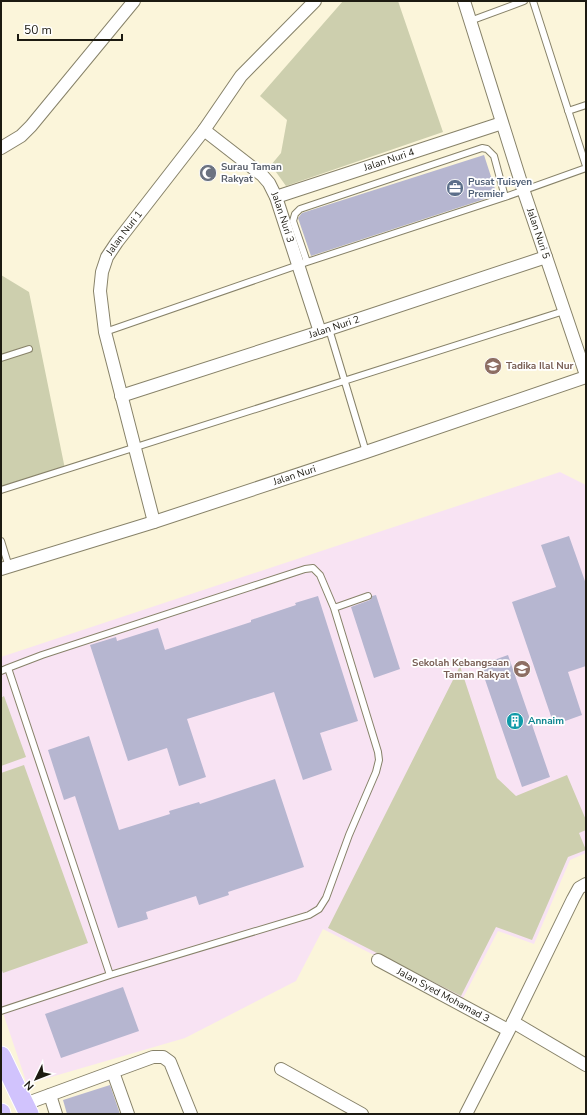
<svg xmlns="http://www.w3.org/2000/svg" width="587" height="1115" viewBox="0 0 587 1115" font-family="'Nunito Sans',sans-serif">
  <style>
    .education { fill: #f8e3f3 }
    .green { fill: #cdcfae }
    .building { fill: #b6b6d0 }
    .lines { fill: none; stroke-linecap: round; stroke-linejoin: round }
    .service-casing { stroke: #878269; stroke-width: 8 }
    .minor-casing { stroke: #878269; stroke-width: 14 }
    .primary-casing { stroke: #fff; stroke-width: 21 }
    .service { stroke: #fff; stroke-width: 6 }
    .minor { stroke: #fff; stroke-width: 12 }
    .primary { stroke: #d1c3fd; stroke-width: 19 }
    .labels { text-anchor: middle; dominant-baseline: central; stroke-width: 3.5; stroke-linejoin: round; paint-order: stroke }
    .street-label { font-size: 10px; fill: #1c1a11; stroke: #fff }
    .worship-label { font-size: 10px; font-weight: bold; fill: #5b616d; stroke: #fff; text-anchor: start }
    .service-label { font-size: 10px; font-weight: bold; fill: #4e5e75; stroke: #fff; text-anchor: start }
    .education-label { font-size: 10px; font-weight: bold; fill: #785e54; stroke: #fff; text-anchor: start }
    .culture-label { font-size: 10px; font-weight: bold; fill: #0d838f; stroke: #fff; text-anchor: start }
  </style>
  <rect width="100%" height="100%" fill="#fbf5da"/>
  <path class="education" d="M 560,472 L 586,485 L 586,853 L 570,860 L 534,944 L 498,931 L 462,1000 L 323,929 L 296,981 L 185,1038 L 27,1084 L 1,1007 L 1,657 Z"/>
  <path class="green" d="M 343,1 L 398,1 L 443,132 L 286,186 L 271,165 L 281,153 L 287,120 L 260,96 Z
    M 1,275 L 29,292 L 65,469 L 1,488 Z
    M 460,666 L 497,778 L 516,796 L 567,775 L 586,820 L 586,830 L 579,833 L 586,850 L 568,857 L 532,940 L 496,927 L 461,996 L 328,928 Z
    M 4,696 L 26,757 L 1,766 L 1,698 Z
    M 24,765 L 88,943 L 3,973 L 1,968 L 1,773 Z"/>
  <path class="building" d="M 484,155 L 497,195 L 311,256 L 298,218 L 302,213 Z
    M 569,536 L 586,584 L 586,666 L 568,672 L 582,715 L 554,725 L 512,602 L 556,587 L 541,545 Z
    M 376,595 L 400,669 L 374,678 L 351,607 L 370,600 L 372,596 Z
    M 318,596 L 358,721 L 320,733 L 332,770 L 303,780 L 274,692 L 187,719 L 206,777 L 179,786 L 167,748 L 128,761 L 90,645 L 116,637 L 117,641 L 158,628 L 165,650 L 251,622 L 251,620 L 296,605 L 295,603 Z
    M 508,655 L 550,777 L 522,787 L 480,665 Z
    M 89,736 L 119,830 L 170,814 L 169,811 L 199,802 L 200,804 L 275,779 L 304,867 L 228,892 L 229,895 L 199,905 L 196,896 L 146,912 L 148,919 L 118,928 L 75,796 L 64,800 L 48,750 Z
    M 123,987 L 139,1031 L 61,1058 L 45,1014 Z
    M 110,1085 L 120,1114 L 67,1114 L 63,1100 Z"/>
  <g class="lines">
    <defs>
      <path id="service" d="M 533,1 L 586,166
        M 470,21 L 524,1
        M 568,111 L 586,105
        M 307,262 L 293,221 L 295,214 L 300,209 L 482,148 L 487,149 L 494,156 L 505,197 L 586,168
        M 329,329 L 366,452
        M 105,332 L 307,262 L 505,197
        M 1,358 L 29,349
        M 1,490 L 564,311
        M 1,541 L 9,567
        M 334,608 L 368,596
        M 8,668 L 42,655 L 305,569 L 313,568 L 320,575 L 334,608 L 378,752 L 379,760 L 376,772 L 349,835 L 326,898 L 319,909 L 309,915 L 110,975
        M 1,671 L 8,668 L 110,975 L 1,1011"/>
      <g id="minor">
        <path id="s1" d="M 464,1 L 524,192 L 586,375"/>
        <path id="s2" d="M 204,130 L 262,175 L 269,183 L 276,197 L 320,332"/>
        <path d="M 1,148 L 21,136 L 31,126 L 134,1"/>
        <path id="s3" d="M 276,197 L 502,123"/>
        <path id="s4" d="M 121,396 L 329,329 L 546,257"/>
        <path id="s5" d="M 154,522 L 105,332 L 100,291 L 102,272 L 107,257 L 117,242 L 204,130 L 241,76 L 315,1"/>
        <path id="s6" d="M 1,569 L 154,522 L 366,452 L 586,377"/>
        <path id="s7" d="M 378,960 L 508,1030"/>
        <path d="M 513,1022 L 586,1065"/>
        <path d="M 281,1069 L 362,1114"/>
        <path d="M 113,1072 L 128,1114"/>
        <path d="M 50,1095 L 56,1114"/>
        <path d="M 25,1104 L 153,1057 L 163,1057 L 170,1062 L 191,1114"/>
        <path d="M 466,1114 L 513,1022 L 573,899 L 579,888 L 586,884"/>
      </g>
      <path id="primary" d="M 1,1056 L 29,1114
        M 1,1113 L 1,1114"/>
    </defs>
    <use href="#service" class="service-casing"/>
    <use href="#minor" class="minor-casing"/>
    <use href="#primary" class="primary-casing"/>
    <use href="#service" class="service"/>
    <use href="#minor" class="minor"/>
    <use href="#primary" class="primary"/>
  </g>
  <defs>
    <symbol id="mosque-disc" viewBox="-11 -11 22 22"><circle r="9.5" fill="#6b7280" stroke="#fff"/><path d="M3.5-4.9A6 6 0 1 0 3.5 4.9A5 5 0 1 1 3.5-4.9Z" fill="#fff"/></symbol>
    <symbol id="office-disc" viewBox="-11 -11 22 22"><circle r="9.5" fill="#5c6f8a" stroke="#fff"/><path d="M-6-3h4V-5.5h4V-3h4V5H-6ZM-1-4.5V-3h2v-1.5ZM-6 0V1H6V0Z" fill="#fff"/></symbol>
    <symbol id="school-disc" viewBox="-11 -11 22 22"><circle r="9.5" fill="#8d6e63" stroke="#fff"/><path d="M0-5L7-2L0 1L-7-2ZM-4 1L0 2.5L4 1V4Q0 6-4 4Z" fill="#fff"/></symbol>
    <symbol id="building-disc" viewBox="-11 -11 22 22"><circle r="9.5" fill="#0f9aa8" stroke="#fff"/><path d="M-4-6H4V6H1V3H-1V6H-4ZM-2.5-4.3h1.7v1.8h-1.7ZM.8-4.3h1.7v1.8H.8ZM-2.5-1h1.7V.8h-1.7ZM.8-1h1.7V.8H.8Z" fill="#fff"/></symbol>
  </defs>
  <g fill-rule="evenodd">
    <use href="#mosque-disc" x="198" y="163" width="20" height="20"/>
    <use href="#office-disc" x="445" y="178" width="20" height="20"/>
    <use href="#school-disc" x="483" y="356" width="20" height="20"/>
    <use href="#school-disc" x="512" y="659" width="20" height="20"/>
    <use href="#building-disc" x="505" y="711" width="20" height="20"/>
  </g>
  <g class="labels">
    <g class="street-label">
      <text stroke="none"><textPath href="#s3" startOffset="119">Jalan Nuri 4</textPath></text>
      <text stroke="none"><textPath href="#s2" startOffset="121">Jalan Nuri 3</textPath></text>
      <text stroke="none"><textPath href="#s5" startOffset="302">Jalan Nuri 1</textPath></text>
      <text stroke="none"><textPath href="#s1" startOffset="244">Jalan Nuri 5</textPath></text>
      <text stroke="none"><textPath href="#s4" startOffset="224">Jalan Nuri 2</textPath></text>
      <text stroke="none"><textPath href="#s6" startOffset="308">Jalan Nuri</textPath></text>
      <text stroke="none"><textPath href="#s7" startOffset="74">Jalan Syed Mohamad 3</textPath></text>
    </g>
    <g class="worship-label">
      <text x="221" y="167">Surau Taman<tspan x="221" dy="12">Rakyat</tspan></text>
    </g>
    <g class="service-label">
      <text x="468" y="182">Pusat Tuisyen<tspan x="468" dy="12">Premier</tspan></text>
    </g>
    <g class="education-label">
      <text x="506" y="366">Tadika Ilal Nur</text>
      <text x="509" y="663" text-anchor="end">Sekolah Kebangsaan<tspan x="509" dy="12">Taman Rakyat</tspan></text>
    </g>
    <g class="culture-label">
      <text x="528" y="721">Annaim</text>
    </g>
  </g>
  <rect width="587" height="1115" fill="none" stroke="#1c1a11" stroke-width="4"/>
  <g transform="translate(36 1079) rotate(227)" stroke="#ffffff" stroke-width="3" paint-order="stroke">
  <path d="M0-3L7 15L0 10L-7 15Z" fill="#1c1a11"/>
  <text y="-6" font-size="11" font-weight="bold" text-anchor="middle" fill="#1c1a11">N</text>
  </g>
  <path d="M18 34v6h104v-6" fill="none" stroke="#1c1a11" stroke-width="2"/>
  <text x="24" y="34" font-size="12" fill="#1c1a11" stroke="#ffffff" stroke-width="3" paint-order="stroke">50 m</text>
</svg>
